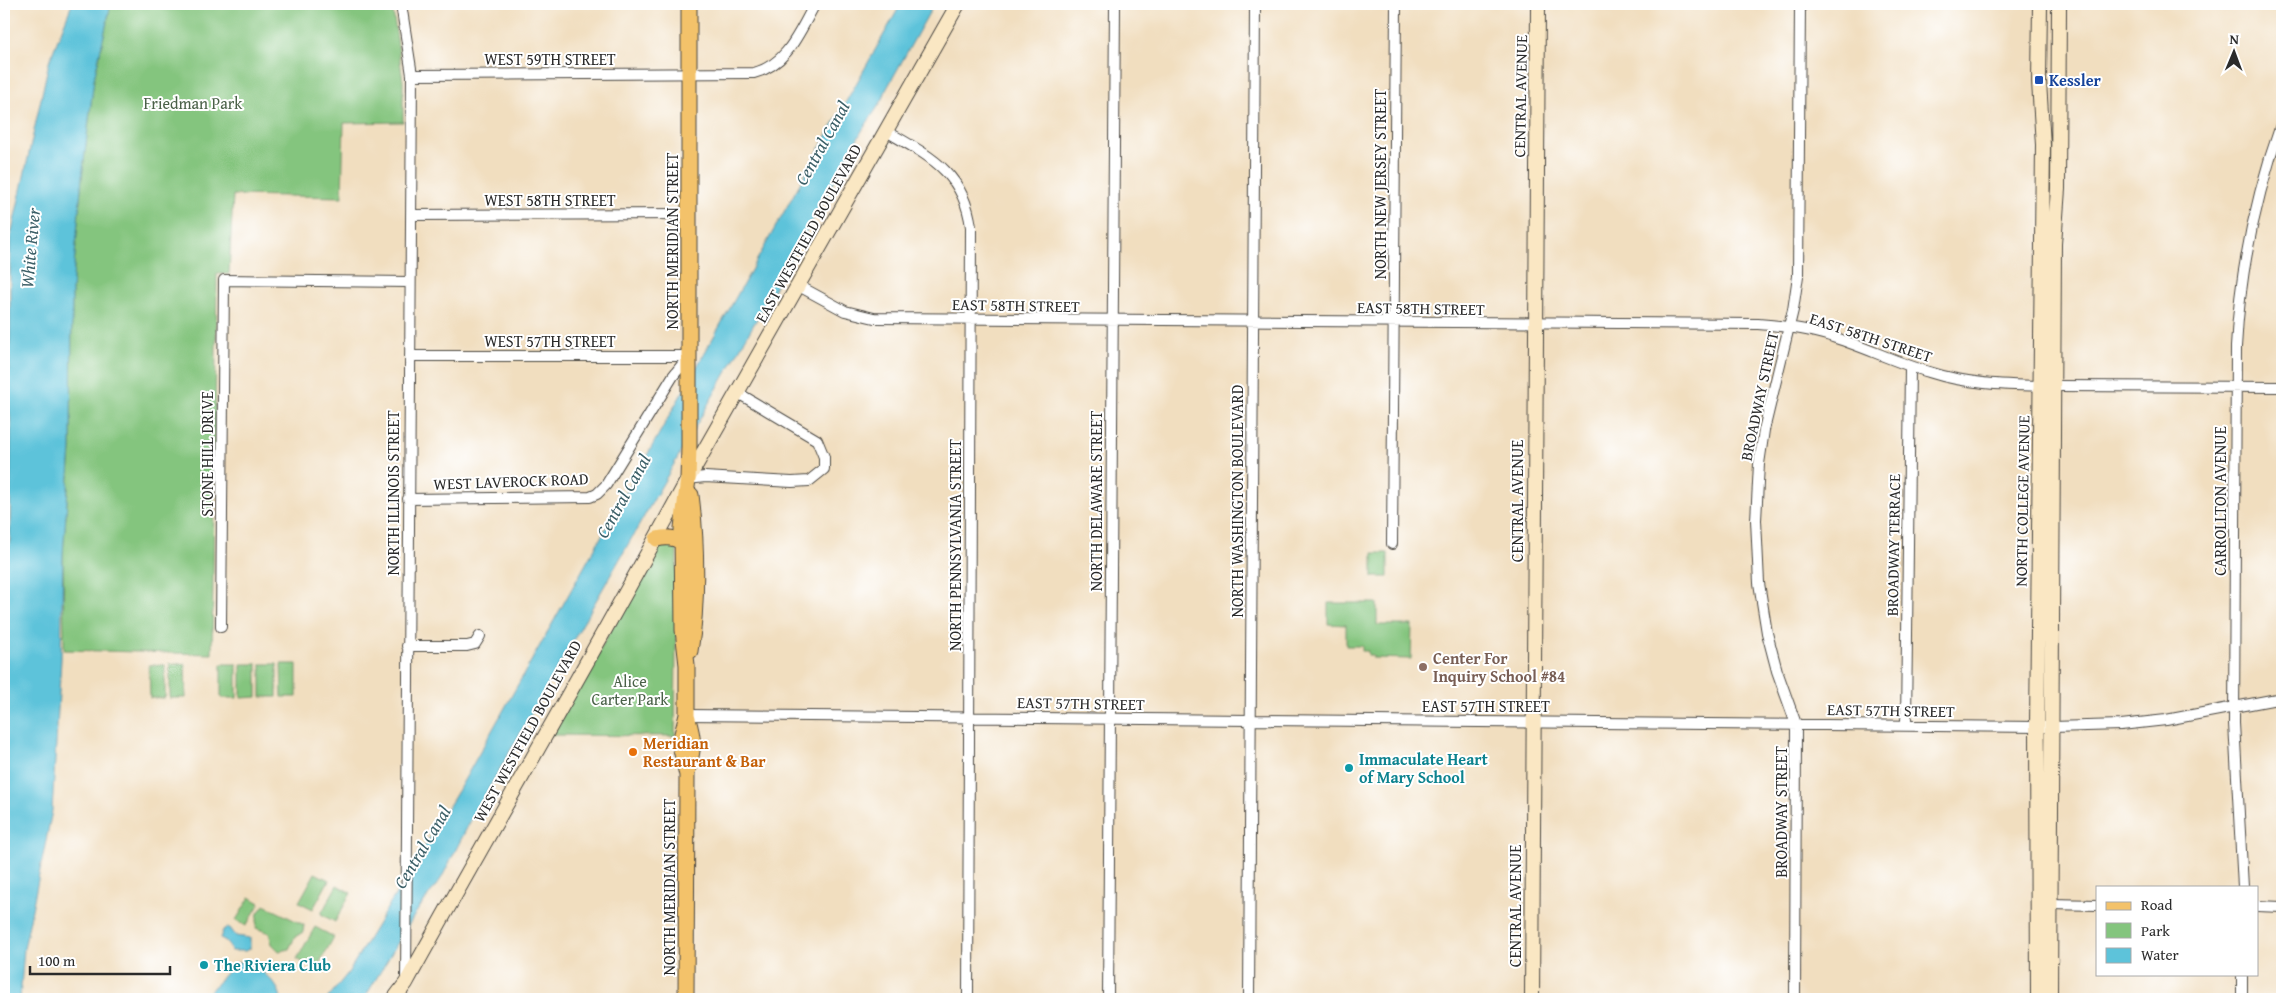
<svg xmlns="http://www.w3.org/2000/svg" width="2286" height="1003" viewBox="0 0 2286 1003" font-family="'Gentium Book Plus',serif">
  <style>
    .green { fill: #84c57e; stroke: #587854 }
    .water { fill: #5dc3da; stroke: #447782 }
    .lines { fill: none; stroke-linecap: round; stroke-linejoin: round }
    .minor-casing { stroke: #494641; stroke-width: 12 }
    .secondary-casing { stroke: #494641; stroke-width: 16 }
    .primary-casing { stroke: #494641; stroke-width: 17 }
    .minor { stroke: #fff; stroke-width: 10 }
    .secondary { stroke: #fae7c3; stroke-width: 14 }
    .primary { stroke: #f3c26a; stroke-width: 15 }
    .transit-dot { fill: #1a4fb4; stroke: #fff; stroke-width: 2 }
    .education-dot { fill: #8d6e63; stroke: #fff; stroke-width: 2 }
    .food-dot { fill: #e8710a; stroke: #fff; stroke-width: 2 }
    .culture-dot { fill: #0f9aa8; stroke: #fff; stroke-width: 2 }
    .labels { text-anchor: middle; dominant-baseline: central; stroke-width: 4; stroke-linejoin: round; paint-order: stroke }
    .street-label { font-size: 16px; fill: #2b2b2b; stroke: #fff }
    .transit-label { font-size: 16px; font-weight: bold; fill: #164399; stroke: #fff; text-anchor: start }
    .park-label { font-size: 16px; fill: #4a6148; stroke: #fff }
    .education-label { font-size: 16px; font-weight: bold; fill: #785e54; stroke: #fff; text-anchor: start }
    .food-label { font-size: 16px; font-weight: bold; fill: #c56008; stroke: #fff; text-anchor: start }
    .culture-label { font-size: 16px; font-weight: bold; fill: #0d838f; stroke: #fff; text-anchor: start }
    .water-label { font-size: 18px; font-style: italic; fill: #3c6068; stroke: #fff }
  </style>
  <rect width="100%" height="100%" fill="#fff"/>
  <filter id="ink" filterUnits="userSpaceOnUse"><feTurbulence type="fractalNoise" baseFrequency=".02" numOctaves="2"/><feDisplacementMap in="SourceGraphic" scale="10" xChannelSelector="R" yChannelSelector="G"/><feConvolveMatrix kernelMatrix="1 2 1 2 8 2 1 2 1" color-interpolation-filters="sRGB"/></filter>
  <filter id="wash" filterUnits="userSpaceOnUse"><feTurbulence type="fractalNoise" baseFrequency=".0096" numOctaves="4" result="noise"/><feDisplacementMap in="SourceGraphic" scale="20" xChannelSelector="R" yChannelSelector="G"/><feGaussianBlur stdDeviation="1.12" result="paint"/><feColorMatrix in="noise" values="0 0 0 0 0 0 0 0 0 0 0 0 0 0 0 0 0 1.4 0 .05"/><feComposite in="paint" operator="in"/></filter>
  <g filter="url(#wash)">
    <rect width="100%" height="100%" fill="#f1debf"/>
    <path class="green" d="M 111,4 L 392,4 L 403,81 L 403,122 L 344,123 L 342,197 L 233,195 L 229,274 L 217,274 L 212,654 L 64,650 L 63,554 L 71,449 L 72,289 L 82,177 L 94,79 Z
      M 659,546 L 677,547 L 675,736 L 551,735 Z
      M 1373,553 L 1388,553 L 1388,577 L 1373,577 Z
      M 1328,603 L 1377,603 L 1377,625 L 1412,625 L 1411,659 L 1373,658 L 1373,655 L 1368,655 L 1368,651 L 1362,651 L 1362,646 L 1346,646 L 1346,625 L 1328,624 Z
      M 170,664 L 185,664 L 186,698 L 170,698 Z
      M 221,664 L 237,664 L 237,698 L 221,698 Z
      M 241,664 L 257,664 L 257,697 L 241,698 Z
      M 261,664 L 277,664 L 277,697 L 261,697 Z
      M 281,664 L 297,664 L 297,697 L 282,697 Z
      M 149,665 L 165,665 L 165,698 L 150,698 Z
      M 315,873 L 329,880 L 313,909 L 299,902 Z
      M 337,885 L 351,893 L 335,922 L 321,914 Z
      M 250,897 L 260,903 L 246,926 L 236,920 Z
      M 264,905 L 304,925 L 303,932 L 295,937 L 289,949 L 279,951 L 272,944 L 269,933 L 256,928 L 258,913 Z
      M 315,927 L 334,937 L 316,969 L 297,959 Z"/>
    <path class="water" d="M 72,4 L 111,4 L 94,79 L 82,177 L 72,289 L 71,449 L 63,554 L 61,659 L 52,811 L 24,949 L 20,999 L 4,999 L 4,577 L 10,540 L 11,428 L 8,392 L 10,336 L 10,240 L 49,62 Z
      M 901,4 L 934,4 L 886,90 L 883,99 L 863,129 L 774,289 L 473,816 L 441,879 L 417,911 L 364,999 L 327,999 L 348,973 L 458,791 Z
      M 227,928 L 230,928 L 236,936 L 250,938 L 250,949 L 245,951 L 232,951 L 226,941 L 220,938 L 223,930 Z
      M 245,961 C 258,966 280,984 281,999 L 203,999 L 235,963 Z"/>
  </g>
  <g filter="url(#ink)">
    <g class="lines">
      <defs>
        <path id="minor" d="M 401,4 L 412,75 L 406,982
          M 412,75 L 754,73 C 788,64 799,32 815,4
          M 886,131 C 929,156 964,172 971,227 L 968,999
          M 411,215 L 690,214
          M 799,286 L 845,311 L 874,318 L 1758,324 C 1784,326 1811,329 1836,338 C 1867,348 1897,363 1929,372 C 1966,384 2003,385 2041,386
          M 410,356 L 690,356
          M 2054,386 L 2282,387
          M 688,479 L 705,477 L 792,482 L 809,481 L 824,469 L 824,457 L 817,440 L 738,393
          M 408,499 L 590,497 L 597,494 L 606,485 L 673,376 L 689,356
          M 1392,544 L 1396,4
          M 221,627 L 224,280 L 410,282
          M 407,646 L 467,646 L 475,644 L 480,636
          M 687,715 L 2052,727 L 2121,725 L 2166,720 L 2282,698
          M 1906,725 L 1910,366
          M 2243,887 L 2234,723 L 2236,347 C 2240,269 2256,195 2282,122
          M 2050,904 L 2097,905
          M 2257,906 L 2282,907
          M 1108,999 L 1115,4
          M 1249,999 L 1255,4
          M 1795,999 L 1796,724 L 1777,671 L 1767,633 L 1759,583 L 1756,520 L 1759,464 L 1764,430 L 1793,310 L 1798,276 L 1800,4
          M 2242,999 L 2242,974"/>
        <path id="secondary" d="M 394,999 L 406,983 C 499,815 597,648 688,479 L 958,4
          M 1532,999 L 1538,4
          M 2038,999 L 2037,727 L 2043,145 L 2039,82 L 2040,4
          M 2050,999 L 2054,244 L 2058,189 L 2059,4"/>
        <path id="primary" d="M 657,539 C 666,537 675,537 682,543
          M 690,651 C 698,605 697,542 691,495
          M 687,773 C 694,747 695,742 687,716
          M 686,999 L 687,775 L 681,749 L 681,738 L 687,715 L 687,665 L 683,630 L 682,528 L 688,479 L 689,447 L 689,4"/>
      </defs>
      <use href="#minor" class="minor-casing"/>
      <use href="#secondary" class="secondary-casing"/>
      <use href="#primary" class="primary-casing"/>
      <use href="#minor" class="minor"/>
      <use href="#secondary" class="secondary"/>
      <use href="#primary" class="primary"/>
    </g>
  </g>
  <rect class="transit-dot" x="2034" y="75" width="10" height="10" rx="2.5"/>
  <circle class="education-dot" cx="1423" cy="667" r="5"/>
  <circle class="food-dot" cx="633" cy="752" r="5"/>
  <g class="culture-dot">
    <circle cx="1349" cy="768" r="5"/>
    <circle cx="204" cy="965" r="5"/>
  </g>
  <g class="labels">
    <g class="street-label">
      <text x="550" y="59">WEST 59TH STREET</text>
      <text transform="translate(1520 96) rotate(-89)">CENTRAL AVENUE</text>
      <text transform="translate(1380 184) rotate(-90)">NORTH NEW JERSEY STREET</text>
      <text x="550" y="200">WEST 58TH STREET</text>
      <text transform="translate(808 233) rotate(-61)">EAST WESTFIELD BOULEVARD</text>
      <text transform="translate(672 241) rotate(-90)">NORTH MERIDIAN STREET</text>
      <text transform="translate(1016 305) rotate(1)">EAST 58TH STREET</text>
      <text transform="translate(1421 308) rotate(1)">EAST 58TH STREET</text>
      <text transform="translate(1871 337) rotate(18)">EAST 58TH STREET</text>
      <text x="550" y="341">WEST 57TH STREET</text>
      <text transform="translate(1759 396) rotate(-78)">BROADWAY STREET</text>
      <text transform="translate(207 454) rotate(-90)">STONE HILL DRIVE</text>
      <text transform="translate(511 481) rotate(-2)">WEST LAVEROCK ROAD</text>
      <text transform="translate(393 493) rotate(-90)">NORTH ILLINOIS STREET</text>
      <text transform="translate(1096 501) rotate(-90)">NORTH DELAWARE STREET</text>
      <text transform="translate(1237 501) rotate(-90)">NORTH WASHINGTON BOULEVARD</text>
      <text transform="translate(1517 501) rotate(-90)">CENTRAL AVENUE</text>
      <text transform="translate(2022 501) rotate(-89)">NORTH COLLEGE AVENUE</text>
      <text transform="translate(2220 501) rotate(-90)">CARROLLTON AVENUE</text>
      <text transform="translate(955 545) rotate(-90)">NORTH PENNSYLVANIA STREET</text>
      <text transform="translate(1893 545) rotate(-89)">BROADWAY TERRACE</text>
      <text transform="translate(1081 703) rotate(1)">EAST 57TH STREET</text>
      <text x="1486" y="706">EAST 57TH STREET</text>
      <text transform="translate(1891 710) rotate(1)">EAST 57TH STREET</text>
      <text transform="translate(527 731) rotate(-61)">WEST WESTFIELD BOULEVARD</text>
      <text transform="translate(1781 812) rotate(-90)">BROADWAY STREET</text>
      <text transform="translate(669 887) rotate(-90)">NORTH MERIDIAN STREET</text>
      <text transform="translate(1515 906) rotate(-90)">CENTRAL AVENUE</text>
    </g>
    <g class="transit-label">
      <text x="2049" y="80">Kessler</text>
    </g>
    <g class="park-label">
      <text x="193" y="103">Friedman Park</text>
      <text x="630" y="681">Alice<tspan x="630" dy="18">Carter Park</tspan></text>
    </g>
    <g class="education-label">
      <text x="1433" y="658">Center For<tspan x="1433" dy="18">Inquiry School #84</tspan></text>
    </g>
    <g class="food-label">
      <text x="643" y="743">Meridian<tspan x="643" dy="18">Restaurant &amp; Bar</tspan></text>
    </g>
    <g class="culture-label">
      <text x="1359" y="759">Immaculate Heart<tspan x="1359" dy="18">of Mary School</tspan></text>
      <text x="214" y="965">The Riviera Club</text>
    </g>
    <g class="water-label">
      <text transform="translate(822 143) rotate(-61)">Central Canal</text>
      <text transform="translate(30 248) rotate(-85)">White River</text>
      <text transform="translate(623 496) rotate(-61)">Central Canal</text>
      <text transform="translate(422 847) rotate(-59)">Central Canal</text>
    </g>
  </g>
  <rect width="2286" height="1003" fill="none" stroke="#fff" stroke-width="20"/>
  <rect x="2096" y="886" width="162" height="90" fill="#ffffff" stroke="#aaaaaa"/>
  <rect x="2106" y="902" width="25" height="8" fill="#f3c26a" stroke="#aaaaaa"/>
  <text x="2141" y="910" font-size="15" fill="#2b2b2b">Road</text>
  <rect x="2106" y="923" width="25" height="15" fill="#84c57e" stroke="#aaaaaa"/>
  <text x="2141" y="936" font-size="15" fill="#2b2b2b">Park</text>
  <rect x="2106" y="948" width="25" height="15" fill="#5dc3da" stroke="#aaaaaa"/>
  <text x="2141" y="960" font-size="15" fill="#2b2b2b">Water</text>
  <g transform="translate(2234 52) rotate(1)" stroke="#ffffff" stroke-width="4" paint-order="stroke">
  <path d="M0-4L9 19L0 12L-9 19Z" fill="#2b2b2b"/>
  <text y="-8" font-size="14" font-weight="bold" text-anchor="middle" fill="#2b2b2b">N</text>
  </g>
  <path d="M30 966v8h140v-8" fill="none" stroke="#2b2b2b" stroke-width="2.5"/>
  <text x="38" y="966" font-size="15" fill="#2b2b2b" stroke="#ffffff" stroke-width="4" paint-order="stroke">100 m</text>
</svg>
